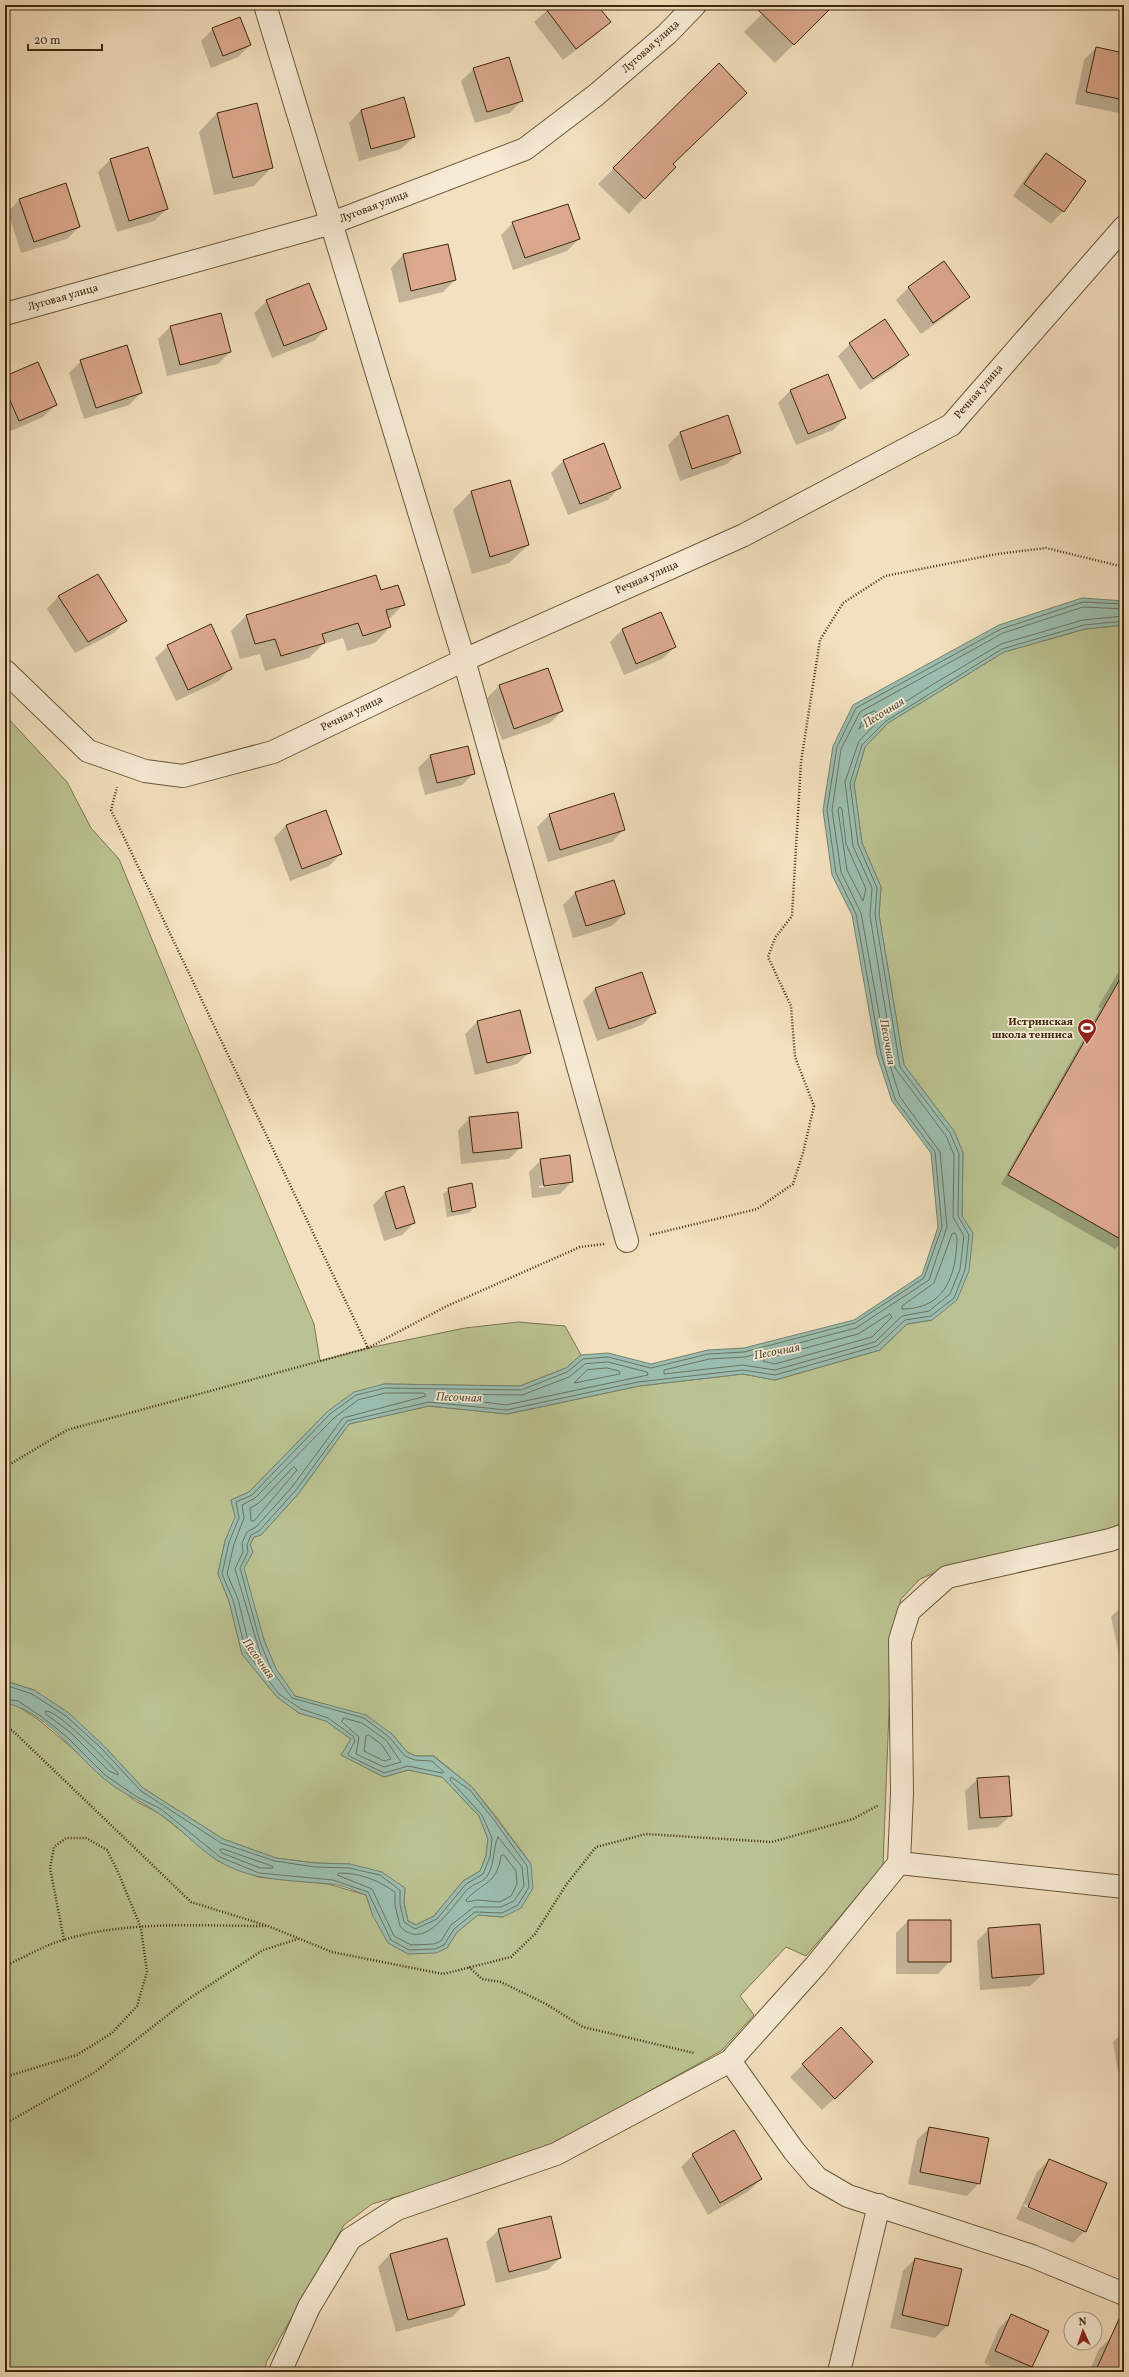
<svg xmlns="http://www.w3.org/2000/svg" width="1129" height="2377" viewBox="0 0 1129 2377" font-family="Vollkorn,serif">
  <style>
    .green { fill: #bbc291; stroke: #7c7650 }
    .water { fill: #9bbdaf; stroke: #75826f }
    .shadow { fill: #0003; fill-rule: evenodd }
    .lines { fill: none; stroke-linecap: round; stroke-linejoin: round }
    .shore { stroke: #6c735e; stroke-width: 1 }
    .building { fill: #dca98e; stroke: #3d290e }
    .minor-casing { stroke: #6a573a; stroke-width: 24 }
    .path { stroke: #3d290e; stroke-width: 2.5; stroke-dasharray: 1 2; stroke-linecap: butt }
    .minor { stroke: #f7ebd5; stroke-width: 22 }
    .labels { text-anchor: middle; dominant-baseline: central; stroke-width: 3.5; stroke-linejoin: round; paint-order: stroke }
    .street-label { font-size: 11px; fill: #3d290e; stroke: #f7ebd5 }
    .poi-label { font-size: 11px; font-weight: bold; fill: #3d290e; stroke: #f7ebd5; text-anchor: end }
    .water-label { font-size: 12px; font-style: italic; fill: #544e36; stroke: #f7ebd5 }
  </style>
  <rect width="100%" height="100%" fill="#f3e0be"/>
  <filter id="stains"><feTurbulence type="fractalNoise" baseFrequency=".005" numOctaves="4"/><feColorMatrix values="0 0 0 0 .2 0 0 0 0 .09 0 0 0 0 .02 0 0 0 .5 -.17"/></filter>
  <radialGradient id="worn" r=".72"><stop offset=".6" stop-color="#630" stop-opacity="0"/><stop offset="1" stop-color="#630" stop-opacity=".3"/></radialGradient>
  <path class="green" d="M 1124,625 L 1124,1527 L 949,1567 L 920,1579 L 901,1599 L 892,1634 L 883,1866 L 806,1956 L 786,1947 L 740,1996 L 754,2015 L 721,2051 L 549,2147 L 483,2171 L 372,2204 L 344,2225 L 267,2361 L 264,2372 L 5,2372 L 5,1703 L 16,1705 L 39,1720 L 135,1801 L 159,1813 L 218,1861 L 258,1877 L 328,1884 L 366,1895 L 373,1916 L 447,1948 L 457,1932 L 478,1915 L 503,1917 L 531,1864 L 497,1818 L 472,1787 L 434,1756 L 416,1756 L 407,1752 L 392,1734 L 323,1704 L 295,1696 L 276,1669 L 264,1640 L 243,1568 L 253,1552 L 250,1545 L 254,1537 L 261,1535 L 299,1493 L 349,1424 L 429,1406 L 507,1414 L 639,1386 L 743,1374 L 775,1380 L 880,1350 L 907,1324 L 932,1320 L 962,1216 L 963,1153 L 954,1131 L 904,1065 L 879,915 L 881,887 L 862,843 L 854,784 L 865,747 L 888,723 L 1004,652 L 1085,629 Z
    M 5,715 L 67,782 L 91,828 L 119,859 L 185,1020 L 314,1324 L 320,1361 L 368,1348 L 465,1328 L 518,1322 L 565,1326 L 581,1355 L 566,1368 L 520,1386 L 384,1384 L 328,1411 L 249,1492 L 231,1500 L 236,1517 L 225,1541 L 218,1574 L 229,1601 L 242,1654 L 277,1697 L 299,1713 L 326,1721 L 351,1739 L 341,1755 L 384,1777 L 408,1770 L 442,1777 L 479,1816 L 488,1839 L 486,1856 L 480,1871 L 463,1881 L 434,1916 L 416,1925 L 408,1921 L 404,1903 L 405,1888 L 350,1864 L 315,1863 L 276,1858 L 223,1839 L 143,1788 L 103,1745 L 34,1690 L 5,1681 Z"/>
  <path class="water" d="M 1082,598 L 1124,601 L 1124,625 L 1085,629 L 1004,652 L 888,723 L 865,747 L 854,784 L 862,843 L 881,887 L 879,915 L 904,1065 L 954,1131 L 963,1153 L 962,1216 L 973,1233 L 969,1271 L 957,1300 L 932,1320 L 907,1324 L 880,1350 L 775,1380 L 743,1374 L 639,1386 L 507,1414 L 429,1406 L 349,1424 L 299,1493 L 261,1535 L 254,1537 L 250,1545 L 253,1552 L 244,1568 L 264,1640 L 276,1669 L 295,1696 L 366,1715 L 392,1734 L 407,1752 L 416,1756 L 433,1756 L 472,1787 L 531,1864 L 533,1888 L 521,1908 L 503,1917 L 478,1915 L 457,1932 L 447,1948 L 436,1953 L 408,1954 L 388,1943 L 373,1916 L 366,1895 C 355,1891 343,1885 331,1884 C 293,1880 251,1882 217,1860 C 196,1847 179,1826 158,1813 C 140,1800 120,1793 102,1777 C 73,1752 45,1711 5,1703 L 5,1681 L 34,1690 L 69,1713 L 103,1745 L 143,1788 L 223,1839 L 276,1858 L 315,1863 L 350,1864 L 382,1872 L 405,1888 L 404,1903 L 408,1921 L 416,1925 L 434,1916 L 463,1881 L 480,1871 L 486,1856 L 488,1839 L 479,1816 L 442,1777 L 408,1770 L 384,1777 L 341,1755 L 351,1739 L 326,1721 L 299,1713 L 277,1697 L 242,1654 L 229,1601 L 218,1574 L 225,1541 L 235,1517 L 231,1500 L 249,1492 L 328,1411 L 354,1392 L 384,1384 L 520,1386 L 566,1368 L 581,1355 L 608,1353 L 651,1364 L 708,1350 L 744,1348 L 854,1320 L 922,1275 L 938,1227 L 931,1153 L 892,1101 L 877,1055 L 852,915 L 832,875 L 823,810 L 833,746 L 853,705 L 999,625 Z"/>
  <path class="shadow" d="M 553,5 L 596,5 L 609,22 L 597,34 L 563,60 L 534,22 Z
    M 771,5 L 833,5 L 775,63 L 744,32 Z
    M 1115,5 L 1124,5 L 1124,8 Z
    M 213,29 L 250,45 L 238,57 L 211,68 L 201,41 Z
    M 1096,48 L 1124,54 L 1124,114 L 1075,104 L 1084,60 Z
    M 719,65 L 746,93 L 672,165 L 629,214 L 598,184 Z
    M 474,69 L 522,100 L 510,113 L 475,123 L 461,81 Z
    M 403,99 L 414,137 L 401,149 L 359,161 L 349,123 L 361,110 Z
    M 217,113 L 272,167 L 254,186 L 214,195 L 199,132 Z
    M 1046,154 L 1063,211 L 1051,224 L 1013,196 L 1034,166 Z
    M 110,160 L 167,209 L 154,221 L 117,232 L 98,172 Z
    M 20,199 L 79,227 L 67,239 L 21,253 L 8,212 Z
    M 513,223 L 579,239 L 567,251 L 513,270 L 501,235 Z
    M 447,245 L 455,280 L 443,292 L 399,303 L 391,268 L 403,255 Z
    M 944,262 L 968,297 L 956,309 L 921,334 L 896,300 L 908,288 Z
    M 267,301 L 326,329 L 314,341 L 272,358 L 254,313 Z
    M 885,321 L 907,354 L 895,367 L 860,390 L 838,356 L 850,344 Z
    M 170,327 L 230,352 L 218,364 L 167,376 L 158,339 Z
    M 81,361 L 141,393 L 129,405 L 84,419 L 69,373 Z
    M 5,377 L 56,405 L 43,417 L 6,433 Z
    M 791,390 L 845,418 L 833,430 L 796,445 L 778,403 Z
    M 727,417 L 740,452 L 727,464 L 680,481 L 668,445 L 680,433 Z
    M 603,445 L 620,487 L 608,500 L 568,515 L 551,473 L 563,461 Z
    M 471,492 L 528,545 L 509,563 L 472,574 L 453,510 Z
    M 380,591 L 403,605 L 388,620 L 390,627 L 375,643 L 347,651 L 343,638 L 323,644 L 309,658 L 265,671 L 260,654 L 240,659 L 231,631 L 247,615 Z
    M 59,596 L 126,621 L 114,633 L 75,653 L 47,609 Z
    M 661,614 L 675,647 L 662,659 L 624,675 L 610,642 L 622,630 Z
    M 168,646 L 231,668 L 219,681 L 176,701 L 155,658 Z
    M 499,686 L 562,711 L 550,723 L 502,740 L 487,698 Z
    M 430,756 L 474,773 L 462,785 L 425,795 L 418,768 Z
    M 613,795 L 624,829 L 612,842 L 548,862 L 537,827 L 549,815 Z
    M 325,811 L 341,854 L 329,866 L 290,881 L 274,838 L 286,825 Z
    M 613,881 L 624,914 L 612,926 L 573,938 L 563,905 L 575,893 Z
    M 1124,965 L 1124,1241 L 1115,1249 L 1001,1184 L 1101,1008 L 1098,1007 L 1119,971 Z
    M 641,974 L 655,1013 L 642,1025 L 597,1041 L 583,1001 L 595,989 Z
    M 519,1012 L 530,1052 L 517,1064 L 475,1075 L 465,1034 L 477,1022 Z
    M 470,1118 L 521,1147 L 509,1159 L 461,1164 L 458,1130 Z
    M 541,1160 L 572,1181 L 560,1194 L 532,1198 L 529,1172 ZM 560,1183 L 560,1185 L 539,1188 L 539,1186 Z
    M 449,1189 L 475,1207 L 469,1213 L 447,1217 L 443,1194 Z
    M 385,1193 L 414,1223 L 402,1235 L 384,1241 L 373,1205 Z
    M 1123,1605 L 1124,1668 L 1122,1668 L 1111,1617 Z
    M 978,1779 L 1011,1815 L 998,1827 L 968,1830 L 965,1791 Z
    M 908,1921 L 950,1961 L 938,1974 L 896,1974 L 896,1933 Z
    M 989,1929 L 1043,1974 L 1030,1986 L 980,1990 L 977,1941 Z
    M 841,2029 L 860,2074 L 822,2110 L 790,2077 Z
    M 1124,2031 L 1124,2071 L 1118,2072 L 1113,2042 Z
    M 929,2128 L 979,2183 L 967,2196 L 908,2184 L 917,2140 Z
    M 693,2155 L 761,2179 L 749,2191 L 708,2215 L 681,2167 Z
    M 1049,2160 L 1085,2231 L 1073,2243 L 1016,2219 L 1037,2172 ZM 1024,2204 L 1081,2229 L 1081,2231 L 1023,2206 Z
    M 499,2230 L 560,2258 L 548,2270 L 496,2283 L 486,2242 Z
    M 390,2254 L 464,2305 L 452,2317 L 396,2332 L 378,2267 Z
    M 915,2259 L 947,2326 L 935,2338 L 890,2328 L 903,2271 Z
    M 1012,2315 L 1047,2331 L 1031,2367 L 1026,2372 L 1003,2372 L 984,2363 L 999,2328 Z
    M 1112,2337 L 1124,2342 L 1124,2372 L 1089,2372 L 1099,2349 Z"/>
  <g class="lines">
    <path class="shore" d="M 1124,604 L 1083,602 L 1001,629 L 856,708 L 837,747 L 827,810 L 836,873 L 856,914 L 881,1054 L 895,1099 L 935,1152 L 942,1227 L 924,1278 L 855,1323 L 744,1352 L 708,1354 L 651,1368 L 608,1357 L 583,1359 L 567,1372 L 521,1390 L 385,1388 L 356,1395 L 330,1414 L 252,1495 L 236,1502 L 239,1518 L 229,1542 L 222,1574 L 233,1600 L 246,1652 L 279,1694 L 301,1709 L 328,1718 L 353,1736 L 355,1741 L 348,1754 L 349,1756 L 384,1773 L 408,1766 L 442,1773 L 444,1772 L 432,1761 L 415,1760 L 405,1756 L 389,1737 L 364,1718 L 292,1698 L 272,1671 L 260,1642 L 240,1568 L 248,1552 L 247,1545 L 251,1535 L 259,1531 L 296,1490 L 347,1421 L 429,1402 L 506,1410 L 638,1382 L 743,1370 L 775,1375 L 877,1346 L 905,1320 L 931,1316 L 954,1298 L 965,1270 L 969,1235 L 958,1216 L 959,1154 L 950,1133 L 900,1067 L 875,915 L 877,888 L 858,844 L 850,783 L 862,745 L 886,721 L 1002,649 L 1084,625 L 1124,621
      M 1124,609 L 1083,607 L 1003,633 L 860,712 L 841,749 L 832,810 L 841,872 L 861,913 L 886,1053 L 900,1097 L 940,1152 L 947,1227 L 929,1280 L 856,1328 L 745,1357 L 709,1359 L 664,1370 L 664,1374 L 742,1365 L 775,1370 L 875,1342 L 902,1316 L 929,1311 L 950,1294 L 960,1269 L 964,1236 L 953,1217 L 954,1155 L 946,1136 L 895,1068 L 870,916 L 872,888 L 853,846 L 845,782 L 859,741 L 883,716 L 935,683 L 1001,644 L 1083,620 L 1124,616
      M 875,711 L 877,714 L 859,729 L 864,716 Z
      M 840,807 L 842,809 L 846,844 L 866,889 L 863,901 L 847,870 L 838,810 Z
      M 955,1233 C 959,1239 956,1247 956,1254 C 952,1286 938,1309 902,1309 L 902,1306 L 934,1283 L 952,1234 Z
      M 890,1314 L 892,1317 L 872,1337 L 775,1364 L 763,1361 L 764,1359 L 858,1334 Z
      M 608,1362 L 647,1372 L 648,1375 L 506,1405 L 438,1396 L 440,1394 L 522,1395 L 569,1377 L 585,1364 Z
      M 607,1368 L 619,1371 L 620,1374 L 574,1383 L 587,1370 Z
      M 386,1393 L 424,1393 L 426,1396 L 343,1418 L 292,1487 L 256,1527 L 247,1532 L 242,1543 L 243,1552 L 235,1569 L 261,1656 L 258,1659 L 250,1649 L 238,1599 L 227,1574 L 234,1544 L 244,1518 L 242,1505 L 255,1498 L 334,1418 L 358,1400 Z
      M 294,1467 L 297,1470 L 254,1521 L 251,1521 L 250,1508 L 259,1503 Z
      M 5,1685 L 32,1694 L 66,1716 L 100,1747 L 141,1791 L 221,1843 L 275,1861 L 315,1867 L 349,1868 L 380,1875 L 400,1890 L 400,1904 L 404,1922 L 415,1929 L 437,1919 L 466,1884 L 483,1874 L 490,1857 L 492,1838 L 482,1815 L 450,1780 L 451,1777 L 470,1790 L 494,1820 L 527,1866 L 529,1887 L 518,1905 L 502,1913 L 475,1912 L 454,1929 L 444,1945 L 435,1949 L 409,1950 L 391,1940 L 368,1892 L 333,1880 L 259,1873 L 220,1857 L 161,1809 L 137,1797 L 105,1775 L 67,1737 L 42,1717 L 18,1701 L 5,1699
      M 46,1711 C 58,1710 108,1762 118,1773 L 118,1775 L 109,1771 L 71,1733 L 46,1714 Z
      M 344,1718 L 362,1723 L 386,1740 L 401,1762 L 384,1767 L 356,1754 L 359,1737 L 342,1722 Z
      M 369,1735 L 382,1745 L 391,1759 L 384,1761 L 364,1751 L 366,1736 Z
      M 498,1837 L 522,1867 L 524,1886 L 514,1901 L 501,1907 L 474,1907 L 451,1925 L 441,1941 L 434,1944 L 411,1945 L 394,1936 L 372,1889 L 337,1875 L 339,1873 C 360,1873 378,1880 395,1892 L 395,1905 L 400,1926 C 425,1954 453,1904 468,1889 C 473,1884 484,1882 488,1875 C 495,1863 493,1847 498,1837 Z
      M 223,1849 L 272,1866 L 273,1868 L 260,1868 L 222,1853 L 220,1850 Z
      M 504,1855 L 516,1871 L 517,1884 L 511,1896 L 500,1902 L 477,1900 L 467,1902 L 466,1900 C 482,1882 497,1885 501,1856 Z"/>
  </g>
  <path class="building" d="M 543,5 L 597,5 L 611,22 L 576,49 Z
    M 753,5 L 834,5 L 794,45 Z
    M 240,17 L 251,45 L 223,56 L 212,28 Z
    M 1096,47 L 1124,53 L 1124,100 L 1086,92 Z
    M 509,57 L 523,101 L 487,112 L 473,68 Z
    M 719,63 L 747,93 L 673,164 L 676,167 L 645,199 L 613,168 Z
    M 404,97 L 415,137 L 371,149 L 361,110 Z
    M 257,103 L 273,168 L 233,178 L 217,113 Z
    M 148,147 L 168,209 L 129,221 L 110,159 Z
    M 1046,153 L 1086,181 L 1064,212 L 1024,184 Z
    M 66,183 L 80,227 L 34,242 L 19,199 Z
    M 568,204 L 580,239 L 525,258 L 512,222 Z
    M 448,244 L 456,280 L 411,291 L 403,254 Z
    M 944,261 L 970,297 L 933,323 L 908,287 Z
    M 309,283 L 327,329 L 284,346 L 266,300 Z
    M 221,313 L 231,352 L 180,365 L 170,326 Z
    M 885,319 L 909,355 L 873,379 L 849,343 Z
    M 127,345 L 142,393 L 96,408 L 80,360 Z
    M 38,362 L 57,405 L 19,421 L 5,389 L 5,376 Z
    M 828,374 L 846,418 L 808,434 L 790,390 Z
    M 728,415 L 741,453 L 692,469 L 680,432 Z
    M 604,443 L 621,488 L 580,504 L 563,460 Z
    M 510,480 L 529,545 L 490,557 L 471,491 Z
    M 98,574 L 127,621 L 88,642 L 58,596 Z
    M 376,575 L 381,590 L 398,585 L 405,605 L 386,610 L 391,627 L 363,636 L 358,623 L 322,634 L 325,643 L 281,656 L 275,639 L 255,644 L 246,615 Z
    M 661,612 L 676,647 L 636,664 L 622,629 Z
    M 211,624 L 232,669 L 188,690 L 167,645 Z
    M 548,668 L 563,711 L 514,729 L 499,685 Z
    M 468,746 L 475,774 L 437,783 L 430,755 Z
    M 614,793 L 625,830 L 560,850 L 549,814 Z
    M 326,810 L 342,854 L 302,869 L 286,825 Z
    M 614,880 L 625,914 L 586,926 L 575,892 Z
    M 642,972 L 656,1013 L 609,1029 L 595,988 Z
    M 1124,972 L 1124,1241 L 1008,1175 Z
    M 520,1010 L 531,1053 L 487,1063 L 477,1021 Z
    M 518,1112 L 522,1148 L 473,1153 L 469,1117 Z
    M 570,1155 L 573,1182 L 544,1186 L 540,1159 Z
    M 472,1183 L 476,1207 L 452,1212 L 448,1188 Z
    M 404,1186 L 415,1223 L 396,1229 L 385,1192 Z
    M 1009,1776 L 1012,1816 L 980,1818 L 977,1778 Z
    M 908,1920 L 951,1920 L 951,1962 L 908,1962 Z
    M 1040,1924 L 1044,1974 L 992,1978 L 988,1928 Z
    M 841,2027 L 873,2062 L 835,2099 L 802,2064 Z
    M 929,2127 L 989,2138 L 980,2184 L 920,2172 Z
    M 734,2130 L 762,2179 L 720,2203 L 692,2154 Z
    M 1049,2159 L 1107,2183 L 1086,2232 L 1028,2207 Z
    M 551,2216 L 561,2258 L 509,2272 L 498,2229 Z
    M 447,2238 L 465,2305 L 408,2320 L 390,2254 Z
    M 915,2258 L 962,2269 L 948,2326 L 902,2315 Z
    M 1124,2308 L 1124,2372 L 1095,2372 Z
    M 1011,2314 L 1049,2331 L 1032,2367 L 995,2351 Z"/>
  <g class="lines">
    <defs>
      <path id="minor" d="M 265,5 L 464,660 L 627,1241
        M 5,314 L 332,223 L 525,149 L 596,95 L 667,34 L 695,5
        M 5,671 L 88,751 L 145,771 L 183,776 L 273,752 L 464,660 L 744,535 L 951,425 L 1124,227
        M 899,1863 L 1124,1887
        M 730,2061 L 794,2151 L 817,2178 L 848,2196 L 1032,2256 L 1124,2294
        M 280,2372 L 309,2307 L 350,2239 L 397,2209 L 556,2154 L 730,2061 L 816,1965 L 899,1863 L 902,1793 L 900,1640 L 909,1611 L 947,1577 L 1110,1540 L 1124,1535
        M 839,2372 L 879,2205"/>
    </defs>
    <use href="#minor" class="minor-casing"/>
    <path class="path" d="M 650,1235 L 757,1209 L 793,1184 L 803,1153 L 814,1106 L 795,1057 L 791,1006 L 768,957 L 775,938 L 792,916 L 801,762 L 820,640 L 843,603 L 885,576 L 997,554 L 1046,548 L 1124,567
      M 368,1348 L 447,1306 L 580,1247 L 604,1244
      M 5,1469 L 7,1466 L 67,1430 L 368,1348 L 111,810 L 117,787
      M 5,1729 L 12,1730 L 191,1902 L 268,1926 L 332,1952 L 443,1974 L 511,1957 L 535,1934 L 566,1885 L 596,1847 L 646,1834 L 772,1842 L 853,1819 L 879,1805
      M 5,1966 C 23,1958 41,1947 60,1941 C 125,1920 198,1926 266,1926
      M 469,1967 L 482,1979 L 501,1982 L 546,2004 L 583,2027 L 694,2053
      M 5,2077 L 77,2055 L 112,2033 L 137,2006 L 147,1972 L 141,1928 L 118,1872 L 107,1850 L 86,1838 L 66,1838 L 54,1847 L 50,1868 L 64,1940
      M 5,2124 L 95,2072 L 187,2000 L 263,1950 L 298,1939"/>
    <use href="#minor" class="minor"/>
  </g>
  <defs>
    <symbol id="stadium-pin" viewBox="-11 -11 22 30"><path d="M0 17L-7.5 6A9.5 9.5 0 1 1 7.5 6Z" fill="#8f2418" stroke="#f7ebd5"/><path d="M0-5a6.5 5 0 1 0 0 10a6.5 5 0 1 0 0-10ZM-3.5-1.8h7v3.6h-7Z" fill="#fff"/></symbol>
  </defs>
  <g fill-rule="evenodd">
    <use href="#stadium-pin" x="1076" y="1017" width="22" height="30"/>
  </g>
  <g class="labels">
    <g class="street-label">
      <text transform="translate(651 47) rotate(-42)">Луговая улица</text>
      <text transform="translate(374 207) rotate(-21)">Луговая улица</text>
      <text transform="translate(63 298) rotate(-16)">Луговая улица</text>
      <text transform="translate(979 392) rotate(-49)">Речная улица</text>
      <text transform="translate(647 578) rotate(-24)">Речная улица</text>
      <text transform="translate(352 714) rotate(-26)">Речная улица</text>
    </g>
    <g class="poi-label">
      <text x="1073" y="1022">Истринская<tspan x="1073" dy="13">школа тенниса</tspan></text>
    </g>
    <g class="water-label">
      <text transform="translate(884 713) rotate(-32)">Песочная</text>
      <text transform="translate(887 1042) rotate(80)">Песочная</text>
      <text transform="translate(777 1352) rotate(-11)">Песочная</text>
      <text transform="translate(459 1398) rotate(2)">Песочная</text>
      <text transform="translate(258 1659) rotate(55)">Песочная</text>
    </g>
  </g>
  <rect width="1129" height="2377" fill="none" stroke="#f3e0be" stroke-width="20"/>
  <rect x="6" y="6" width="1117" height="2365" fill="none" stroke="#3d290e" stroke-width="2"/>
  <rect x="10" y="10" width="1109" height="2357" fill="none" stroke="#3d290e"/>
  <g transform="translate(1083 2331) rotate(357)"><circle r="19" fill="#f7ebd5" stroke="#ad9d85"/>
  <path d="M0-3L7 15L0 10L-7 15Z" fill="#8f2418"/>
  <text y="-6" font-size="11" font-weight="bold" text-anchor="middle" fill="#3d290e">N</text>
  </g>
  <path d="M28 44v6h74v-6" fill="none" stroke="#3d290e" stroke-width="2"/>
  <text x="34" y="44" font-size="12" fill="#3d290e" stroke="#f7ebd5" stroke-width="3" paint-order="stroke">20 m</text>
  <rect width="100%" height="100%" filter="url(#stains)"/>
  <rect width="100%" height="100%" fill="url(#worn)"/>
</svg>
